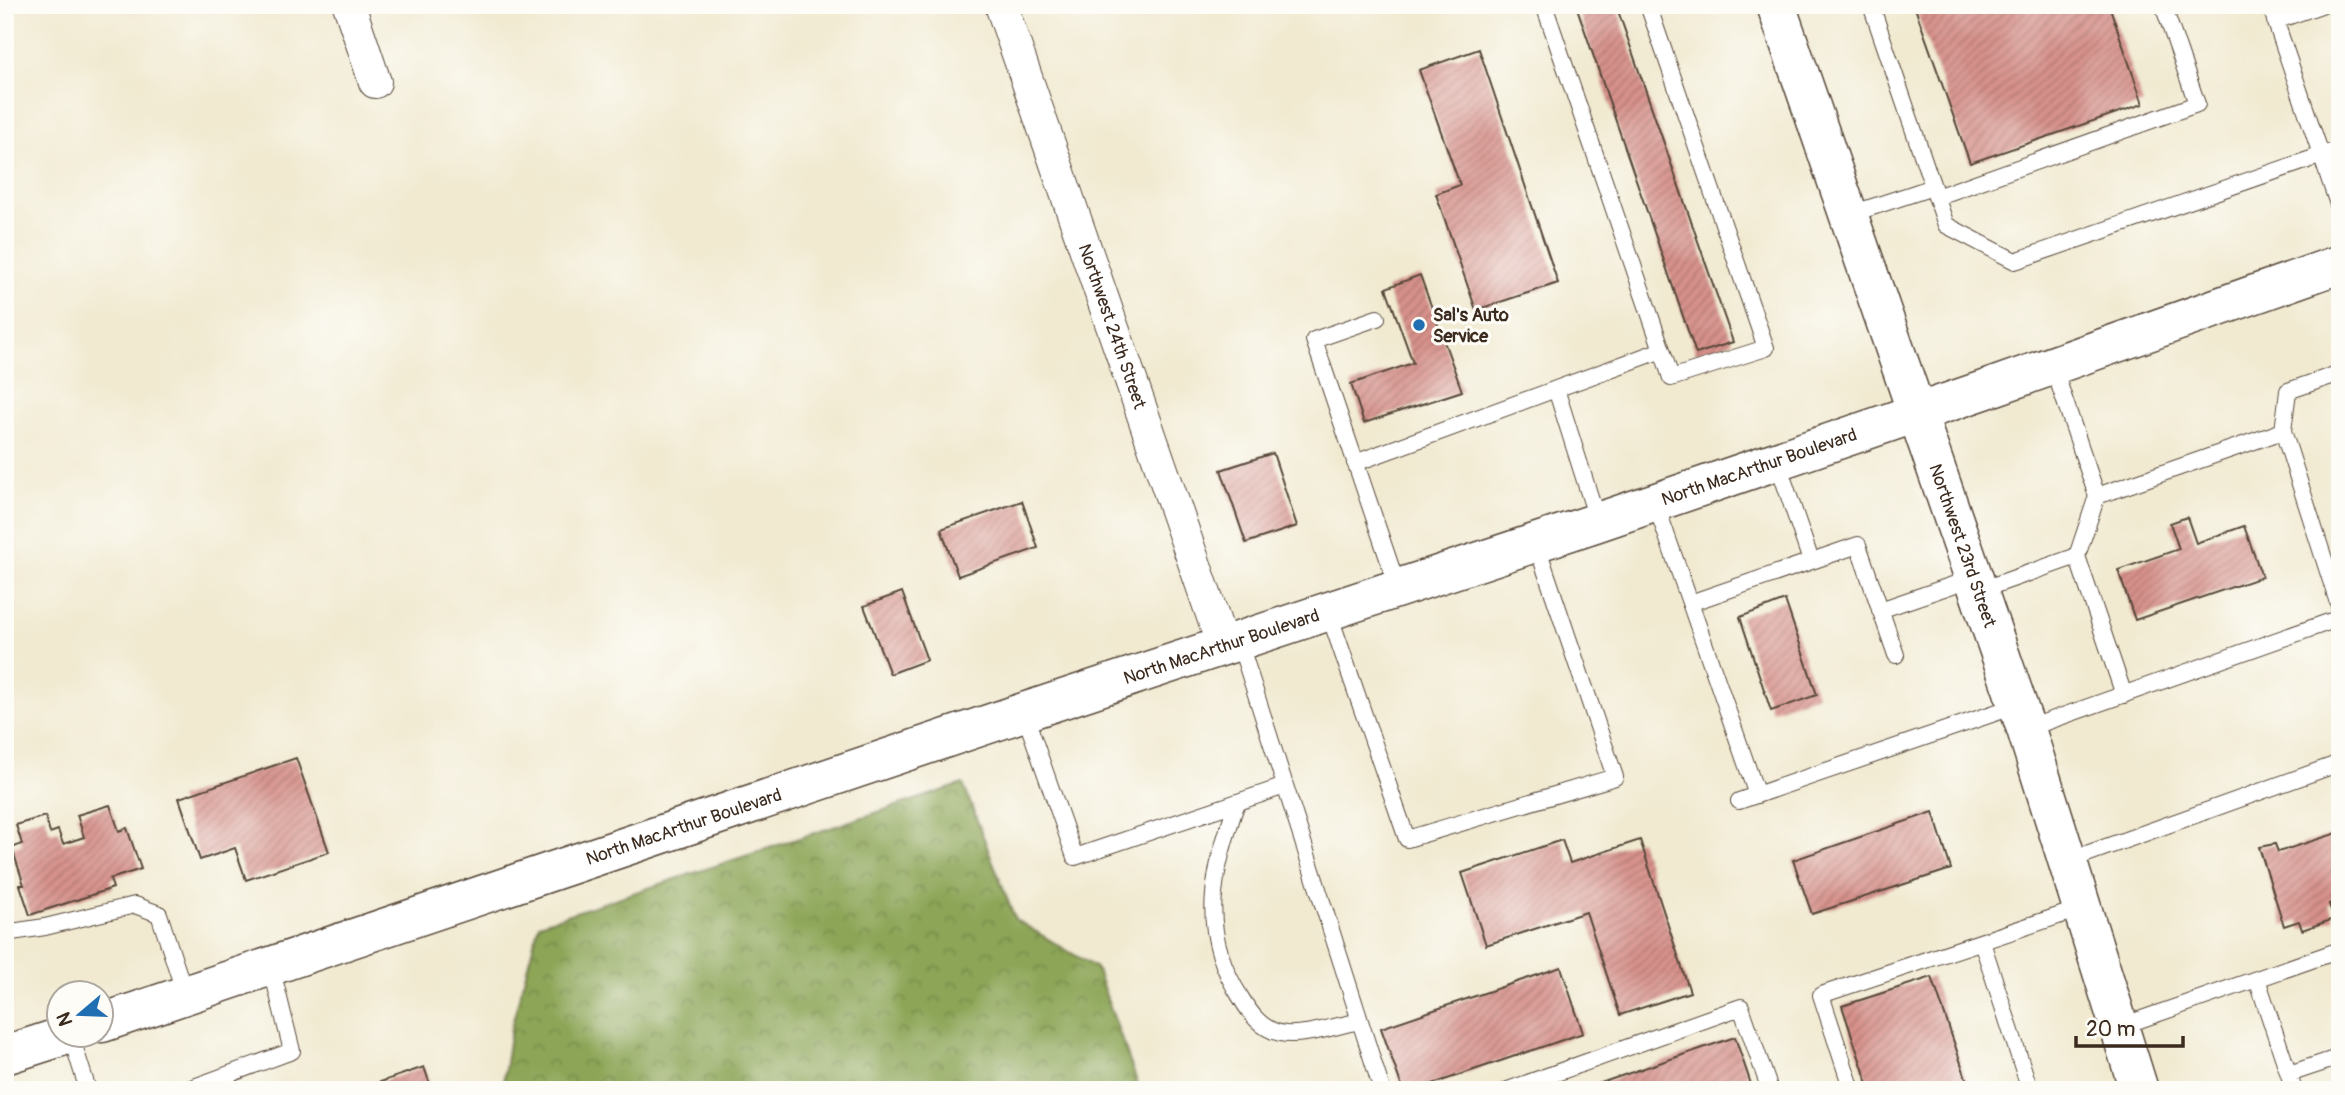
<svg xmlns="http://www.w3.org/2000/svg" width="2345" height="1095" viewBox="0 0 2345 1095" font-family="Pangolin,sans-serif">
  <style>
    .forest { fill: url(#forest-crowns); stroke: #64683a; stroke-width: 2 }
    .building { fill: url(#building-hatch) }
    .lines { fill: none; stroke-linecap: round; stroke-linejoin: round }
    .lane-casing { stroke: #564739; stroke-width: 18 }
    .street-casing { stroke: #564739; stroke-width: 34 }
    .secondary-casing { stroke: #564739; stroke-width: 41 }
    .lane { stroke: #fff; stroke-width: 16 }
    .street { stroke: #fff; stroke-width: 32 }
    .secondary { stroke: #fff; stroke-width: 38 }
    .poi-dot { fill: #1f6fb2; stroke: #fdfcf7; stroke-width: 2.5 }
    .labels { text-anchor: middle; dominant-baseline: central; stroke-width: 6; stroke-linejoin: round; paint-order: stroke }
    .poi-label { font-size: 18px; font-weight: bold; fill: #3b2a1e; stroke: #fdfcf7; text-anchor: start }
    .street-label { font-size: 18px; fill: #3b2a1e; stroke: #fdfcf7 }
  </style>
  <defs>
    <pattern id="forest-crowns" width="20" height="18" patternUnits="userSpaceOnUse" patternTransform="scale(1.75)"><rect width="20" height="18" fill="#8ca556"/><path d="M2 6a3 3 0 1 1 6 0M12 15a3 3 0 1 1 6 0" fill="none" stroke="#748747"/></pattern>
    <pattern id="building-hatch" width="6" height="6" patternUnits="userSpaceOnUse" patternTransform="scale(1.75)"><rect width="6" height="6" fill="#d7918b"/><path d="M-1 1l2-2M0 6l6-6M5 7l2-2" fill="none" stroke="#b07771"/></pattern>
  </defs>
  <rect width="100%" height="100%" fill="#fdfcf7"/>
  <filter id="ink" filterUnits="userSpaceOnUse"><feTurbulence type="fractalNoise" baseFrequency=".0143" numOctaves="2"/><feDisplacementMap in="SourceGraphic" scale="14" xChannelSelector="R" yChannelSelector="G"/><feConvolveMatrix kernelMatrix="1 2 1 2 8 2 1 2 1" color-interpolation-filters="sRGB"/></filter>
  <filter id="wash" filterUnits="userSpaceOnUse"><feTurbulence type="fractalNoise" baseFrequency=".00686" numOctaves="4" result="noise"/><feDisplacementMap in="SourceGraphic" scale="28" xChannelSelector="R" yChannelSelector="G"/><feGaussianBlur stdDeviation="1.57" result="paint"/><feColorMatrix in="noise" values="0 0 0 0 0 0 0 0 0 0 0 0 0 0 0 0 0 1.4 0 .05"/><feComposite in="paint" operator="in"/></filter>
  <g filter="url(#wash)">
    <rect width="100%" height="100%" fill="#f1ead1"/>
    <path class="forest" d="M 963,784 L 1015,919 L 1096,968 L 1140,1090 L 502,1090 L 511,1028 L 539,924 Z"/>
    <g id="blocks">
      <path class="building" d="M 1576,5 L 1616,5 L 1733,342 L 1696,354 Z
        M 1914,5 L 2109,5 L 2143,104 L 1970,163 Z
        M 1479,49 L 1558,283 L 1476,310 L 1436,194 L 1460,185 L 1419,70 Z
        M 1420,275 L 1462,391 L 1364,423 L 1351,384 L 1413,363 L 1386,288 Z
        M 1273,453 L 1297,526 L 1246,543 L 1221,470 Z
        M 1022,501 L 1038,548 L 958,576 L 941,529 Z
        M 2187,517 L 2196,543 L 2244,526 L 2262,577 L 2135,620 L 2118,570 L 2179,549 L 2170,523 Z
        M 902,592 L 927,660 L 890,674 L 864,606 Z
        M 1785,600 L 1817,695 L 1771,711 L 1740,617 Z
        M 296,758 L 329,852 L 246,880 L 235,848 L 200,860 L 179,798 Z
        M 110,805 L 119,831 L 127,828 L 141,869 L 110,879 L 113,888 L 30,915 L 20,885 L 24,885 L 12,848 L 22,844 L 16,825 L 45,816 L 50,833 L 58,830 L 63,844 L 84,837 L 77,815 Z
        M 1933,812 L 1951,869 L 1812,914 L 1793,860 Z
        M 2340,832 L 2340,901 L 2329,904 L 2334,919 L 2302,930 L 2299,921 L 2284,926 L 2259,847 L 2275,844 L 2278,852 Z
        M 1562,840 L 1570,863 L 1640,840 L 1690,992 L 1620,1015 L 1586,912 L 1486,945 L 1462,873 Z
        M 1561,967 L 1583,1033 L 1415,1090 L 1403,1090 L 1381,1028 Z
        M 1932,977 L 1970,1090 L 1870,1090 L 1842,1006 Z
        M 1735,1037 L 1753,1090 L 1583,1090 L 1583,1089 Z
        M 424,1067 L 432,1090 L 360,1090 L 360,1089 Z"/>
    </g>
  </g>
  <g filter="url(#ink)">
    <use href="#blocks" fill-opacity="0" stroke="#564739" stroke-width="2"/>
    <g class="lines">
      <defs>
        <path id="lane" d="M 1648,5 L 1766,348 L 1671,378 L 1662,350
          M 1871,5 L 1946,225 L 2015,261 L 2340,149
          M 2270,5 L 2340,210
          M 2275,21 L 2321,5
          M 1936,197 L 2197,104 L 2163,5
          M 1848,215 L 1933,187
          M 1377,318 L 1314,340 L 1398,588
          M 2053,366 L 2097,496
          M 1556,389 L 1598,522
          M 2283,431 L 2288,391 L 2340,373
          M 1777,461 L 1811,561
          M 1355,463 L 1662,350 L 1544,5
          M 1655,502 L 1757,795
          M 1978,591 L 2077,556
          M 1690,603 L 1858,545 L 1896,655
          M 1880,610 L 1973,578
          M 1328,611 L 1407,839 L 1615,777 L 1536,543
          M 1239,641 L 1382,1090
          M 2124,695 L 2077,556 L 2097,496 L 2283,431 L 2340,609
          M 1024,712 L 1075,857 L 1285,786
          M 2026,729 L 2340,618
          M 1739,801 L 2018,705
          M 1237,802 C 1213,873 1197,930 1241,998 C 1250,1013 1261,1029 1280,1033 C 1301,1038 1338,1025 1360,1021
          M 2067,861 L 2340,763
          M 5,933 L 45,927 L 135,905 L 159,914 L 185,994
          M 1982,942 L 2030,1090
          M 2257,979 L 2294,1090
          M 2119,1027 L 2340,950
          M 71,1036 L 88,1090
          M 2289,1074 L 2340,1057
          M 186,1090 L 292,1051 L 271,966
          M 1508,1090 L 1741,1007 L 1770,1090
          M 1852,1090 L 1821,995 L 2082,908"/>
        <g id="street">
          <path d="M 349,5 L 375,82"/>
          <path id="s1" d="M 1001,5 L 1223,646"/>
        </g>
        <g id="secondary">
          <path id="s2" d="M 1776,5 L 2026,729 L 2139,1090"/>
          <path id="s3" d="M 102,1023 L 1024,712 L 1598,522 L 1984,390 L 2340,264"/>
          <path d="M 5,1055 L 64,1036"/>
        </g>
      </defs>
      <use href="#lane" class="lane-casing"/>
      <use href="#street" class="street-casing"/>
      <use href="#secondary" class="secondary-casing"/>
      <use href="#lane" class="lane"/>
      <use href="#street" class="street"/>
      <use href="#secondary" class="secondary"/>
    </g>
  </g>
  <circle class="poi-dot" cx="1419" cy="325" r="7"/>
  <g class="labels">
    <g class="poi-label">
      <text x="1433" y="315">Sal's Auto<tspan x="1433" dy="21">Service</tspan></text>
    </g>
    <g class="street-label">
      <text stroke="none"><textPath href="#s1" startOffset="340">Northwest 24th Street</textPath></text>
      <text stroke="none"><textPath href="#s3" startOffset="1748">North MacArthur Boulevard</textPath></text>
      <text stroke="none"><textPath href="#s2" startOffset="572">Northwest 23rd Street</textPath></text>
      <text stroke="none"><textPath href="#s3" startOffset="1181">North MacArthur Boulevard</textPath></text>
      <text stroke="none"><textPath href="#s3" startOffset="614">North MacArthur Boulevard</textPath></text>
    </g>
  </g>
  <rect width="2345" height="1095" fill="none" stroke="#fdfcf7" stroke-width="28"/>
  <g transform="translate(80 1014) rotate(251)"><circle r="33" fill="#fdfcf7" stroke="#afa8a0" stroke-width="2"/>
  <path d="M0-5L12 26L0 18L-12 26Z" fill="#1f6fb2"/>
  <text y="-10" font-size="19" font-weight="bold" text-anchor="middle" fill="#3b2a1e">N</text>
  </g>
  <path d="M2076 1036v10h107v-10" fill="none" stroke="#3b2a1e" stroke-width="3.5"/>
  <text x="2086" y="1036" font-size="21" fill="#3b2a1e" stroke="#fdfcf7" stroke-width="5" paint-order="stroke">20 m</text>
</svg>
